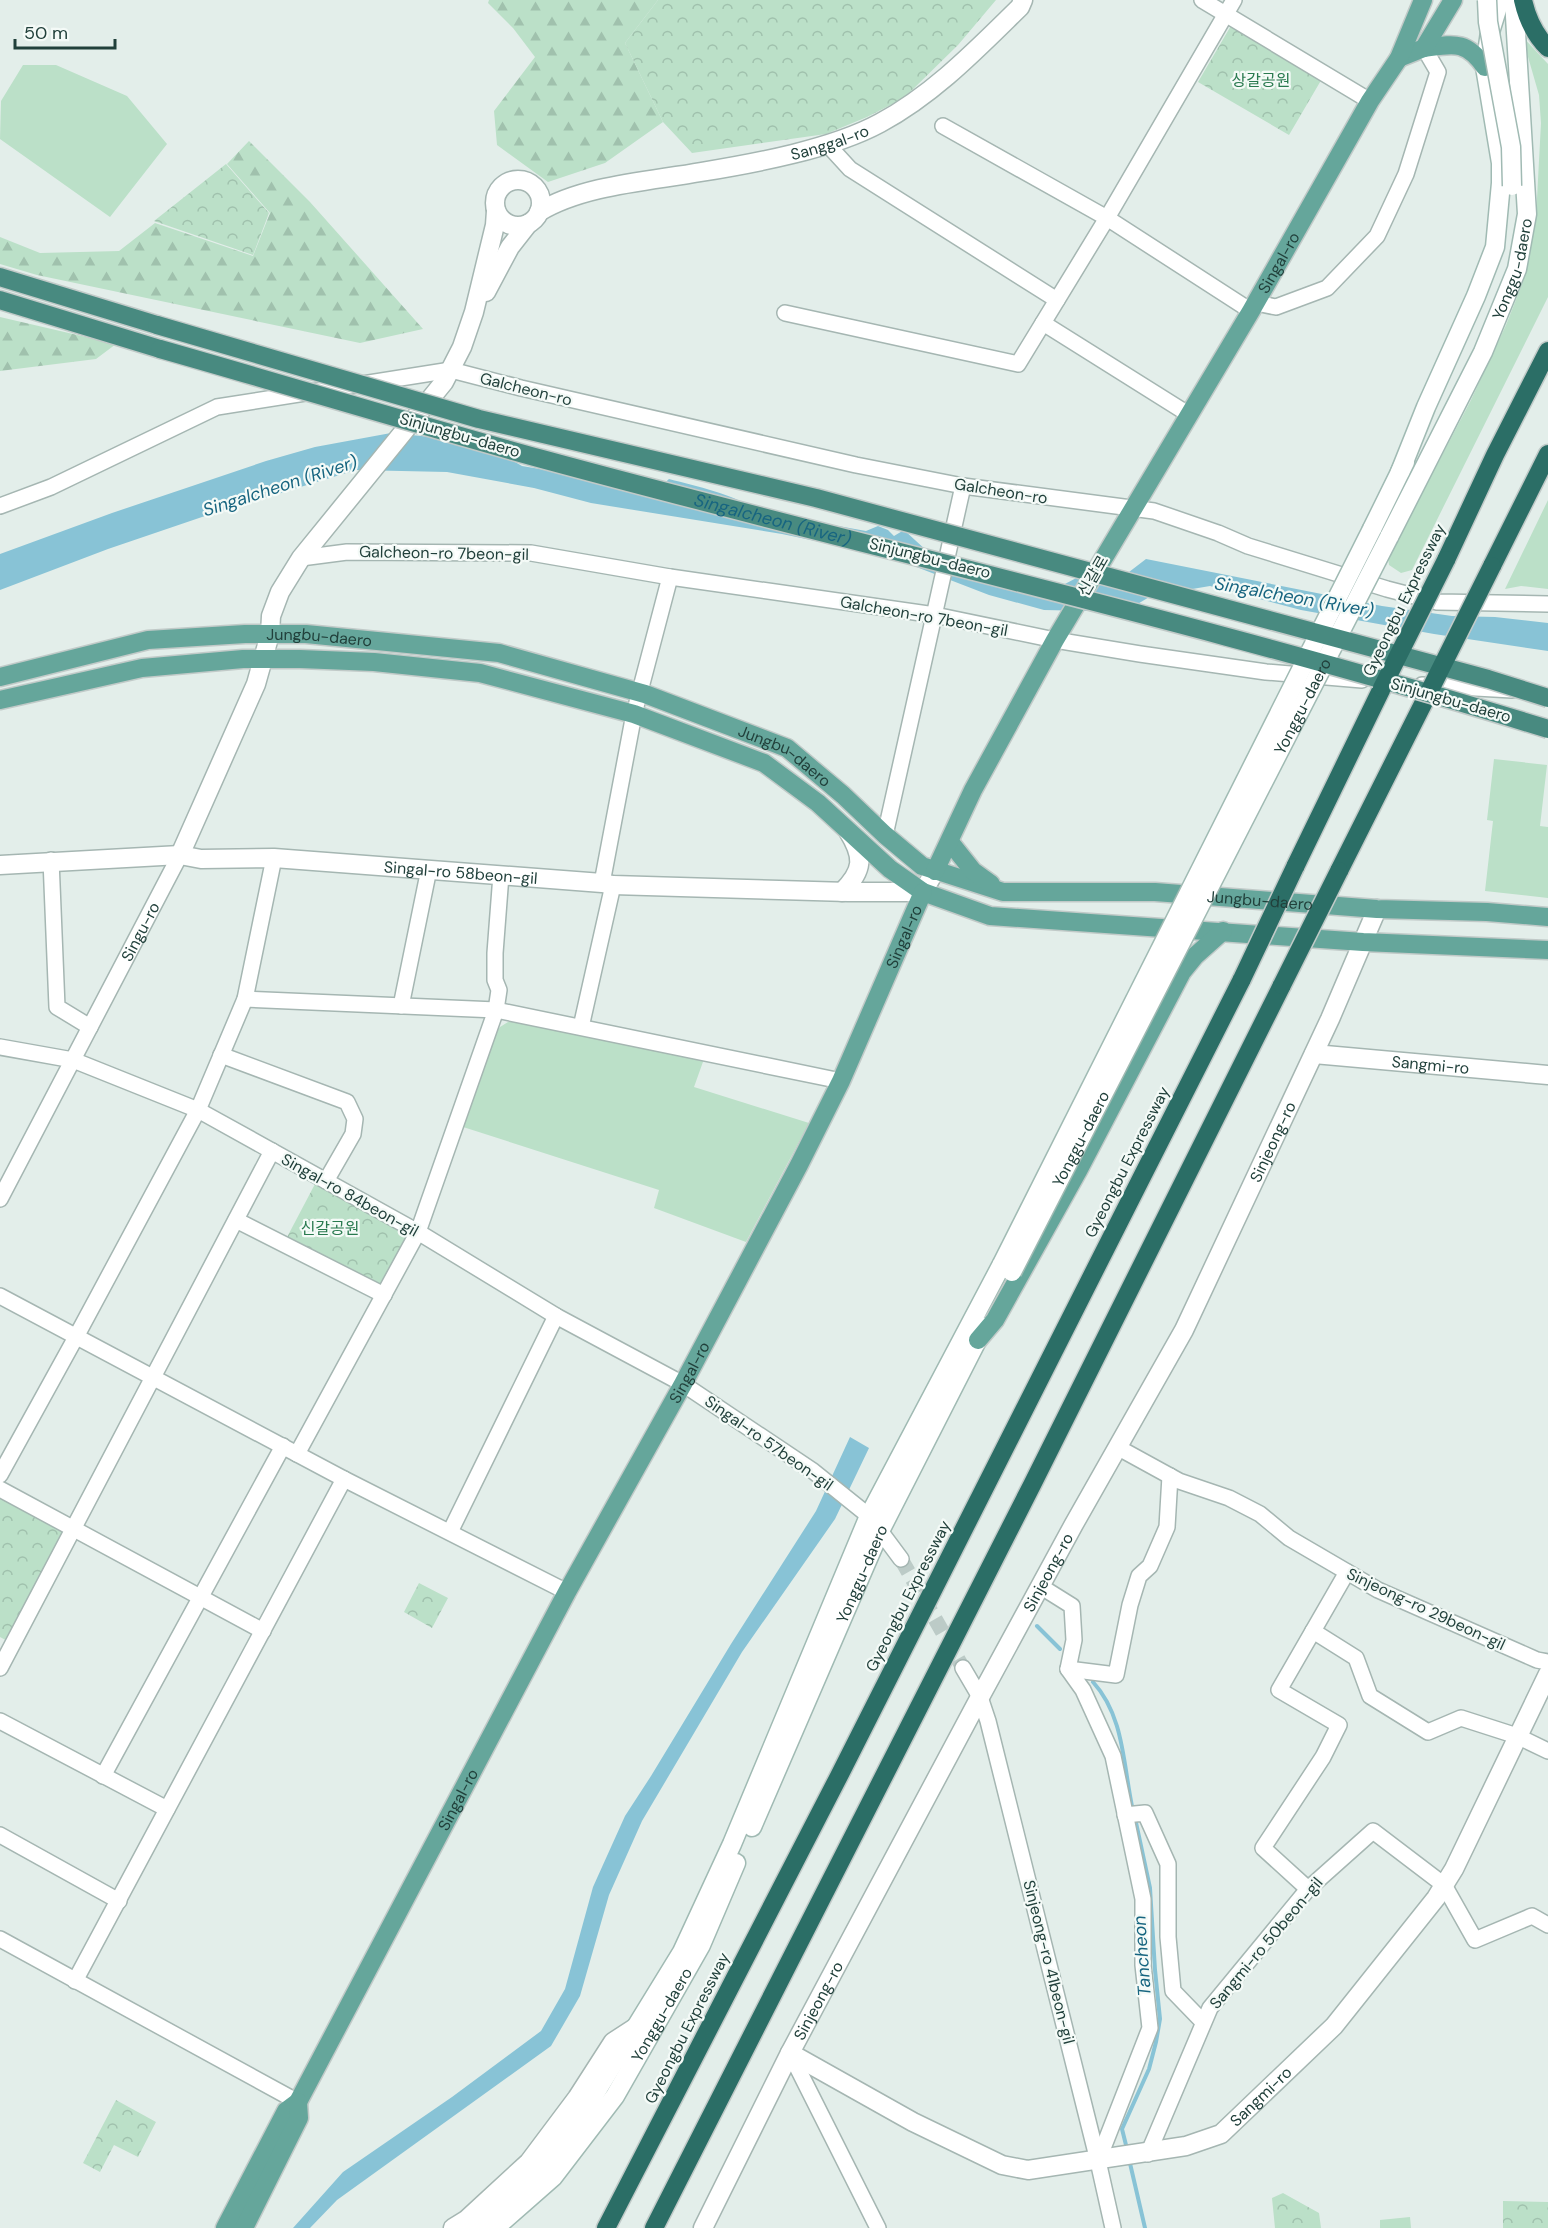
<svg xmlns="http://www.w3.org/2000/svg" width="1548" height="2228" viewBox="0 0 1548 2228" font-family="'DM Sans','Noto Sans KR',sans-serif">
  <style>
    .grass { fill: #bbe0c8 }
    .forest { fill: url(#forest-firs) }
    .park { fill: url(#park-crowns) }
    .water { fill: #88c3d6 }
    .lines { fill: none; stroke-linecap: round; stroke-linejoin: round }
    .stream { stroke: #88c3d6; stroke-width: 4 }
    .minor-tunnel { stroke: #bccbc7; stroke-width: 15; stroke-dasharray: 15 8; stroke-linecap: butt }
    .minor-casing { stroke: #a5b6b2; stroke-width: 18 }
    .tertiary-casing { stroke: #a5b6b2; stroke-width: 21 }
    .secondary-casing { stroke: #a0bab3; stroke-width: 21 }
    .primary-casing { stroke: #c1cac8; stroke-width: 21 }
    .trunk-casing { stroke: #c1cac8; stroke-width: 21 }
    .motorway-casing { stroke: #c1cac8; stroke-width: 21 }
    .minor { stroke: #fff; stroke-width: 15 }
    .tertiary { stroke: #fff; stroke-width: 18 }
    .secondary { stroke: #fff; stroke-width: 18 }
    .primary { stroke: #65a69b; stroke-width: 18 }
    .trunk { stroke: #488a80; stroke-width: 18 }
    .motorway { stroke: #2b6e66; stroke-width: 18 }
    .secondary-bridge-casing { stroke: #a0bab3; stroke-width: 21; stroke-linecap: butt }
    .trunk-bridge-casing { stroke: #c1cac8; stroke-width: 21; stroke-linecap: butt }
    .motorway-bridge-casing { stroke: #c1cac8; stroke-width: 21; stroke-linecap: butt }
    .secondary-bridge { stroke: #fff; stroke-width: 18 }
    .trunk-bridge { stroke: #488a80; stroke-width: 18 }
    .motorway-bridge { stroke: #2b6e66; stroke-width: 18 }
    .labels { text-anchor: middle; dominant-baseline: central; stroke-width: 4.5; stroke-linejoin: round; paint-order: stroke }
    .park-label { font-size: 16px; fill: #297a4f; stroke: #f4faf7 }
    .street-label { font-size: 16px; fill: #21403b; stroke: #f4faf7 }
    .water-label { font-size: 18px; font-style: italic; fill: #176580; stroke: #f4faf7 }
  </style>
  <defs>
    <pattern id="forest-firs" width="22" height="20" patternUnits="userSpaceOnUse" patternTransform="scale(1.5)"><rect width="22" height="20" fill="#bbe0c8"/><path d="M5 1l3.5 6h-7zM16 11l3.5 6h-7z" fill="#a0c1ad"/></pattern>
    <pattern id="park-crowns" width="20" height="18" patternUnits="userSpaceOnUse" patternTransform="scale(1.5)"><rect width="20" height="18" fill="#bbe0c8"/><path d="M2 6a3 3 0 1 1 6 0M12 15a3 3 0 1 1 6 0" fill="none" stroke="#a0c1ad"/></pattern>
  </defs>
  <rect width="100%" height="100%" fill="#e3eeea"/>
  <path class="grass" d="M 1522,36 L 1548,64 L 1548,297 L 1412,570 L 1401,573 L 1389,565 L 1388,558 L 1470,402 L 1506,325 L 1523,282 L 1536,217 L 1541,123 L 1539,95 Z
    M 23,65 L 56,65 L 127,96 L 167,144 L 110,217 L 0,139 L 1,101 Z
    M 1548,500 L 1548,589 L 1521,586 L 1505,589 Z
    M 1494,759 L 1547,765 L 1540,826 L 1548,827 L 1548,898 L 1485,891 L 1493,821 L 1487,820 Z
    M 511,1020 L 704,1059 L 694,1087 L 809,1123 L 746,1242 L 654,1208 L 659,1190 L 460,1126 L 493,1037 L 500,1027 Z
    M 1410,2217 L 1411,2228 L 1380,2228 L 1380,2220 Z"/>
  <path class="forest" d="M 489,0 L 658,0 L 625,43 L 663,122 L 605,163 L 548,182 L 497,145 L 494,111 L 535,57 L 513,28 L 488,3 Z
    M 249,141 L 310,202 L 423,329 L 360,343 L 37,275 L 0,264 L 0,237 L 40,253 L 119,251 L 155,223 L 253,256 L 270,213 L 227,164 Z
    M 0,317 L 116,344 L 96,359 L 0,371 Z"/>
  <path class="park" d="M 658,0 L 996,0 L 958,45 L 904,98 L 867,117 L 826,134 L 692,153 L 663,122 L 625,43 Z
    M 1232,24 L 1323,77 L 1289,135 L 1198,82 Z
    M 226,164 L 269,213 L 253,255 L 154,221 Z
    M 315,1184 L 412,1235 L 382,1289 L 285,1241 Z
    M 0,1489 L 75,1529 L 13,1644 L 0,1637 Z
    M 419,1583 L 448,1598 L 432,1628 L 404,1612 Z
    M 116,2100 L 156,2122 L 138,2157 L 114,2145 L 100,2172 L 83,2163 Z
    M 1283,2193 L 1319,2213 L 1321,2228 L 1275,2228 L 1272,2198 Z
    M 1503,2201 L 1548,2202 L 1548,2228 L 1503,2228 Z"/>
  <path class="water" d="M 391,433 C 436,437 483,442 522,466 L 658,489 L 669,479 C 699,487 734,494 760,512 L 866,531 L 878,526 L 888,530 L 894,536 L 904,530 L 927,551 L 1063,585 L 1082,575 L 1116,582 L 1146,559 L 1382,606 L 1452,616 L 1495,617 L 1548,623 L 1548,651 L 1434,634 L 1301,610 L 1210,586 L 1151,596 L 1119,615 L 1089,611 L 1044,610 L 989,595 L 888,556 L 782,534 L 591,503 L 534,488 L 447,472 L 356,470 L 202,517 L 108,549 L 0,590 L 0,554 L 112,513 L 266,461 L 315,447 Z
    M 850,1437 L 869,1448 L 835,1519 L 742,1652 L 642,1821 L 609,1895 L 580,1996 L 551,2046 L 337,2200 L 310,2228 L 293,2228 L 343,2172 L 452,2097 L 541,2031 L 565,1989 L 593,1887 L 625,1816 L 651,1776 L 731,1644 L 816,1511 Z"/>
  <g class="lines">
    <path class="stream" d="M 1037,1626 L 1060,1649
      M 1093,1682 C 1125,1717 1123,1767 1133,1811
      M 1127,2149 L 1122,2129 L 1149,2069 L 1156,2042 L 1160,2019 L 1155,1970 L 1150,1888 L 1135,1818
      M 1129,2159 L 1145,2228"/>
    <path class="minor-tunnel" d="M 901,1559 L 963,1668"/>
    <defs>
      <g id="minor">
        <path d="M 1202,0 L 1370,101"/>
        <path d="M 943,126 L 1107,218 L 1234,0"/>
        <path d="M 828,145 L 850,169 L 1057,300"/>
        <path d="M 1256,303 L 1276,307 L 1327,288 L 1377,236 L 1406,174 L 1438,72 L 1424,48"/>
        <path d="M 785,313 L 1018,364 L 1107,218 L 1251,311"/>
        <path d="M 1043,323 L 1188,414"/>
        <path d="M 0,506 L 51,487 L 217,407 L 451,370 L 521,388 L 856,465 L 963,486 L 1154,511 L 1218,533 L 1248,546 L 1387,589 L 1437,602 L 1548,604"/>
        <path d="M 301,558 L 347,552 L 531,553 L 670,577 L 935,615 L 1055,640 L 1140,654 L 1266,672 L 1362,680"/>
        <path d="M 1422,685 L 1512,690"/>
        <path d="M 885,835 L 963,486"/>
        <path d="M 51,860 L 57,1007 L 90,1027"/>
        <path d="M 602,883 L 634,714 L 670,577"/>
        <path d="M 245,999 L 496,1010 L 841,1081"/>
        <path d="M 401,1006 L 429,869"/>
        <path d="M 581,1027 L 613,885"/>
        <path d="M 0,1047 L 73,1060 L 198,1110 L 418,1232 L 556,1316 L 683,1384 L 813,1471 L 869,1516 L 901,1559"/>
        <path d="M 221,1055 L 347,1102 L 355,1119 L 353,1134 L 326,1181"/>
        <path id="s1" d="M 0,1199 L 180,855"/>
        <path d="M 236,1220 L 384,1295"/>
        <path d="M 0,1296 L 344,1479 L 567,1592"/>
        <path d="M 1117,1447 L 1179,1481 L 1229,1498 L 1260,1514 L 1289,1538 L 1378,1590 L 1537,1660 L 1548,1662"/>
        <path d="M 297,1454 L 418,1232 L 496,1010 L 499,990 L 495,980 L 495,953 L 501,875"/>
        <path d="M 0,1475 L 76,1337 L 198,1110 L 245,999 L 274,858"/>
        <path d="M 0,1489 L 263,1631"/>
        <path d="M 450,1532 L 556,1316"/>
        <path d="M 1040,1586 L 1072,1606 L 1074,1640 L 1068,1669 L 1083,1690 L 1113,1756 L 1143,1899 L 1143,1965 L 1150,2028 L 1098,2161"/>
        <path d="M 1313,1631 L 1356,1658 L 1370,1696 L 1428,1732 L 1461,1718 L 1517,1736 L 1548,1751"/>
        <path d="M 0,1668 L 272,1151"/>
        <path d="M 963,1668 L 980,1697 L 988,1721 L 1098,2161 L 1113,2228"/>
        <path d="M 1068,1669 L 1116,1675 L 1130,1605 L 1139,1576 L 1150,1566 L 1167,1527 L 1170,1476"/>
        <path d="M 0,1721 L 167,1809"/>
        <path d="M 103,1776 L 283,1446"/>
        <path d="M 1125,1815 L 1145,1813 L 1168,1864 L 1168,1937 L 1173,1991 L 1203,2022"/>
        <path d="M 0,1835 L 119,1901"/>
        <path d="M 1308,1889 L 1263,1848 L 1323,1757 L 1339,1725 L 1279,1690 L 1347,1572"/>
        <path d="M 0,1939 L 298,2102"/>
        <path d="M 75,1981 L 344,1479"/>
        <path d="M 790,2053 L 878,2228"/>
        <path d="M 1148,2154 L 1210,2008 L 1308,1889 L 1373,1831 L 1444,1885 L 1475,1940 L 1532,1916 L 1548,1925"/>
      </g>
      <g id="tertiary">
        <circle cx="518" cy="203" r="23"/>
        <path id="s2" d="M 539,212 C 583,185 651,181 701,172 C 756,163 832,149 880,123 C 934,94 977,49 1020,7 L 1023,0"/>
        <path d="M 486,292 L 510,247 L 528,224"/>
        <path d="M 180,855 L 256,684 L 270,634 L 271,616 L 280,592 L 301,558 L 444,382 L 462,347 L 474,312 L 495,225 L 496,211"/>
        <path id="s3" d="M 0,865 L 180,855 L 201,859 L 274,858 L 602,883 L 613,885 L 848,892 L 923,892 L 935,871"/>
        <path d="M 842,892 C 864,870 864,857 848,831"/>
        <path id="s4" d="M 1314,1054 L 1548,1075"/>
        <path id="s5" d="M 790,2053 L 913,2122 L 1002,2165 L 1028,2170 L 1186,2146 L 1221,2134 L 1334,2026 L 1436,1898 L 1454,1869 L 1548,1674"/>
        <path d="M 453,2228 L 466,2220 L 529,2162 L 577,2098 L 613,2042 L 636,2027"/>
        <path id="s6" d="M 703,2228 L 790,2053 L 980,1697 L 1074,1524 L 1184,1330 L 1330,1019 L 1377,909"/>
      </g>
      <g id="secondary">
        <path d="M 1400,472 L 1426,407 L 1476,296 L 1495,247 L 1501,183 L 1501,163 L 1485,67 L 1490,32 L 1500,0"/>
        <path d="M 1372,529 L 1405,462"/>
        <path id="s7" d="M 1389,537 L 1483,352 L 1517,269 L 1527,214 L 1514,0"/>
        <path id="s8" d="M 752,1827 L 880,1531 L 984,1327"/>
        <path d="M 476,2228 L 539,2171 L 588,2105 L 682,1952 L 732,1844 L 869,1516 L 1002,1264"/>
        <path id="s9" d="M 495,2228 L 553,2177 L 615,2096 L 701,1945 L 736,1863"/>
      </g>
      <g id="primary">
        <path d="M 1424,48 C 1454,44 1466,40 1485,67"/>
        <path d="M 1399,58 L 1424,48 L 1453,0"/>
        <path id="s10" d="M 0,677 L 148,640 L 245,634 L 306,634 L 499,653 L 645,694 L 787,748 L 843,795 L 885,835 L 922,866 L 1003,892 L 1155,892 L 1377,909 L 1487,912 L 1548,917"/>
        <path d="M 0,700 L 142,668 L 243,659 L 300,659 L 374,662 L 480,673 L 634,714 L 764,763 L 818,803 L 890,869 L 923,892 L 990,916 L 1363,942 L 1548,950"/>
        <path d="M 950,842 L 973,871 L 991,884"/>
        <path id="s11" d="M 935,871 L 973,790 L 1055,640 L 1251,311 L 1370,101 L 1399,58 L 1423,0"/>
        <path d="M 978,1340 L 995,1320 L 1079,1169 L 1182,972 L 1195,956 L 1223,931"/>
        <path id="s12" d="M 225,2228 L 286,2111 L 298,2102 L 567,1592 L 683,1384 L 799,1165 L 841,1081 L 923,892"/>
        <path d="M 244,2228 L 299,2118 L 298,2102"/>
      </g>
      <path id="trunk" d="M 0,277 L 157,325
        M 0,300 L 160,349"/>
      <path id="motorway" d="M 1523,0 C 1527,18 1535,35 1548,48
        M 1446,560 L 1495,455 L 1548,351
        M 1492,566 L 1548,454
        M 1295,867 L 1382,688
        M 1339,871 L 1429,692
        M 606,2228 L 837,1780 L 1242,979
        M 654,2228 L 1032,1485 L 1282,985"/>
    </defs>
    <use href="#minor" class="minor-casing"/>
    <use href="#tertiary" class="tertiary-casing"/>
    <use href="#secondary" class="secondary-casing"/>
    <use href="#primary" class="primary-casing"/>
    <use href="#trunk" class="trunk-casing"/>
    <use href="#motorway" class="motorway-casing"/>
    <use href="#minor" class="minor"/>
    <use href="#tertiary" class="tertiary"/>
    <use href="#secondary" class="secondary"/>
    <use href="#primary" class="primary"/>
    <use href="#trunk" class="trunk"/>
    <use href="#motorway" class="motorway"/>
    <defs>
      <g id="secondary-bridge">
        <path d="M 1487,0 L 1488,22 L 1511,147 L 1512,186"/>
        <path d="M 1002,1264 L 1372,529"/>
        <path id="s13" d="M 1012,1272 L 1389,537"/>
      </g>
      <g id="trunk-bridge">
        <path d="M 157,325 L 479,419 L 816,498 L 1488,679 L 1548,698"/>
        <path id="s14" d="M 160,349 C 287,385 414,424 542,459 C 877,550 1216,626 1548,729"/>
      </g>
      <path id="motorway-bridge" d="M 1382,688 L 1446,560
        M 1429,692 L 1492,566
        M 1242,979 L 1295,867
        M 1282,985 L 1339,871"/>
    </defs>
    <use href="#secondary-bridge" class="secondary-bridge-casing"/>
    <use href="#trunk-bridge" class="trunk-bridge-casing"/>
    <use href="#motorway-bridge" class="motorway-bridge-casing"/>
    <use href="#secondary-bridge" class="secondary-bridge"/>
    <use href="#trunk-bridge" class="trunk-bridge"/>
    <use href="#motorway-bridge" class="motorway-bridge"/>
  </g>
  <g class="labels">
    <g class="park-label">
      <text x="1261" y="80">상갈공원</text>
      <text x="330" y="1228">신갈공원</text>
    </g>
    <g class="street-label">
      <text stroke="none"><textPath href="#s2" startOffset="300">Sanggal-ro</textPath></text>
      <text stroke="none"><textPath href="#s11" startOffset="699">Singal-ro</textPath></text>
      <text stroke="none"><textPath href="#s7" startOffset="296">Yonggu-daero</textPath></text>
      <text transform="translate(526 389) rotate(14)">Galcheon-ro</text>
      <text transform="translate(460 435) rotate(16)">Sinjungbu-daero</text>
      <text transform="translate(1001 491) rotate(9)">Galcheon-ro</text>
      <text transform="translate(444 553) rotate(1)">Galcheon-ro 7beon-gil</text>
      <text transform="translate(930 558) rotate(14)">Sinjungbu-daero</text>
      <text transform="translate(1093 576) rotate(-60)">신갈로</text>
      <text transform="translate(1404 600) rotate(-64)">Gyeongbu Expressway</text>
      <text transform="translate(924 616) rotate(10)">Galcheon-ro 7beon-gil</text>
      <text stroke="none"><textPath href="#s10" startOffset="324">Jungbu-daero</textPath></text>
      <text transform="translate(1451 700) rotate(16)">Sinjungbu-daero</text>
      <text stroke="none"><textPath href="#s13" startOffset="636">Yonggu-daero</textPath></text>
      <text stroke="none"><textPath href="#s10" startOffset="810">Jungbu-daero</textPath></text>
      <text stroke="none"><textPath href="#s3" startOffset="462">Singal-ro 58beon-gil</textPath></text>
      <text stroke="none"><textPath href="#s10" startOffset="1330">Jungbu-daero</textPath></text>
      <text stroke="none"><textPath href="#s1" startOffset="302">Singu-ro</textPath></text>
      <text stroke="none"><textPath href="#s12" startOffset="1461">Singal-ro</textPath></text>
      <text stroke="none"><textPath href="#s4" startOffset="117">Sangmi-ro</textPath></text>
      <text stroke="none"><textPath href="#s13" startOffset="150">Yonggu-daero</textPath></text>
      <text stroke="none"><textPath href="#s6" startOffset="1227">Sinjeong-ro</textPath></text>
      <text transform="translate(1127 1162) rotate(-63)">Gyeongbu Expressway</text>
      <text transform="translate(350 1195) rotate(29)">Singal-ro 84beon-gil</text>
      <text stroke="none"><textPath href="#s12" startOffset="975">Singal-ro</textPath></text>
      <text transform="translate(769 1443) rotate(35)">Singal-ro 57beon-gil</text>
      <text stroke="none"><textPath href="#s6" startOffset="741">Sinjeong-ro</textPath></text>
      <text stroke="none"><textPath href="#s8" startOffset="276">Yonggu-daero</textPath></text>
      <text transform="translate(908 1596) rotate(-63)">Gyeongbu Expressway</text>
      <text transform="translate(1426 1609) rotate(25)">Sinjeong-ro 29beon-gil</text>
      <text stroke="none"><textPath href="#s12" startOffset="489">Singal-ro</textPath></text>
      <text transform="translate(1266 1943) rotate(-50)">Sangmi-ro 50beon-gil</text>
      <text transform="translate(1049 1962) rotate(76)">Sinjeong-ro 41beon-gil</text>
      <text stroke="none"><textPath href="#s6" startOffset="255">Sinjeong-ro</textPath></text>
      <text stroke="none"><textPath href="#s9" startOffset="273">Yonggu-daero</textPath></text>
      <text transform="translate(687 2028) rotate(-63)">Gyeongbu Expressway</text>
      <text stroke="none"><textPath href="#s5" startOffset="518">Sangmi-ro</textPath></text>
    </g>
    <g class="water-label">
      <text transform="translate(280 486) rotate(-18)">Singalcheon (River)</text>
      <text stroke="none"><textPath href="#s14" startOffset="636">Singalcheon (River)</textPath></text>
      <text transform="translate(1294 597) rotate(10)">Singalcheon (River)</text>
      <text transform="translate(1142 1956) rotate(-94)">Tancheon</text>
    </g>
  </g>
  <path d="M15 39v9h100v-9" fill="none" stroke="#21403b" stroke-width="3"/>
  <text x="24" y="39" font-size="18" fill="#21403b" stroke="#f4faf7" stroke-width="4.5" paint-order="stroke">50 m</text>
</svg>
